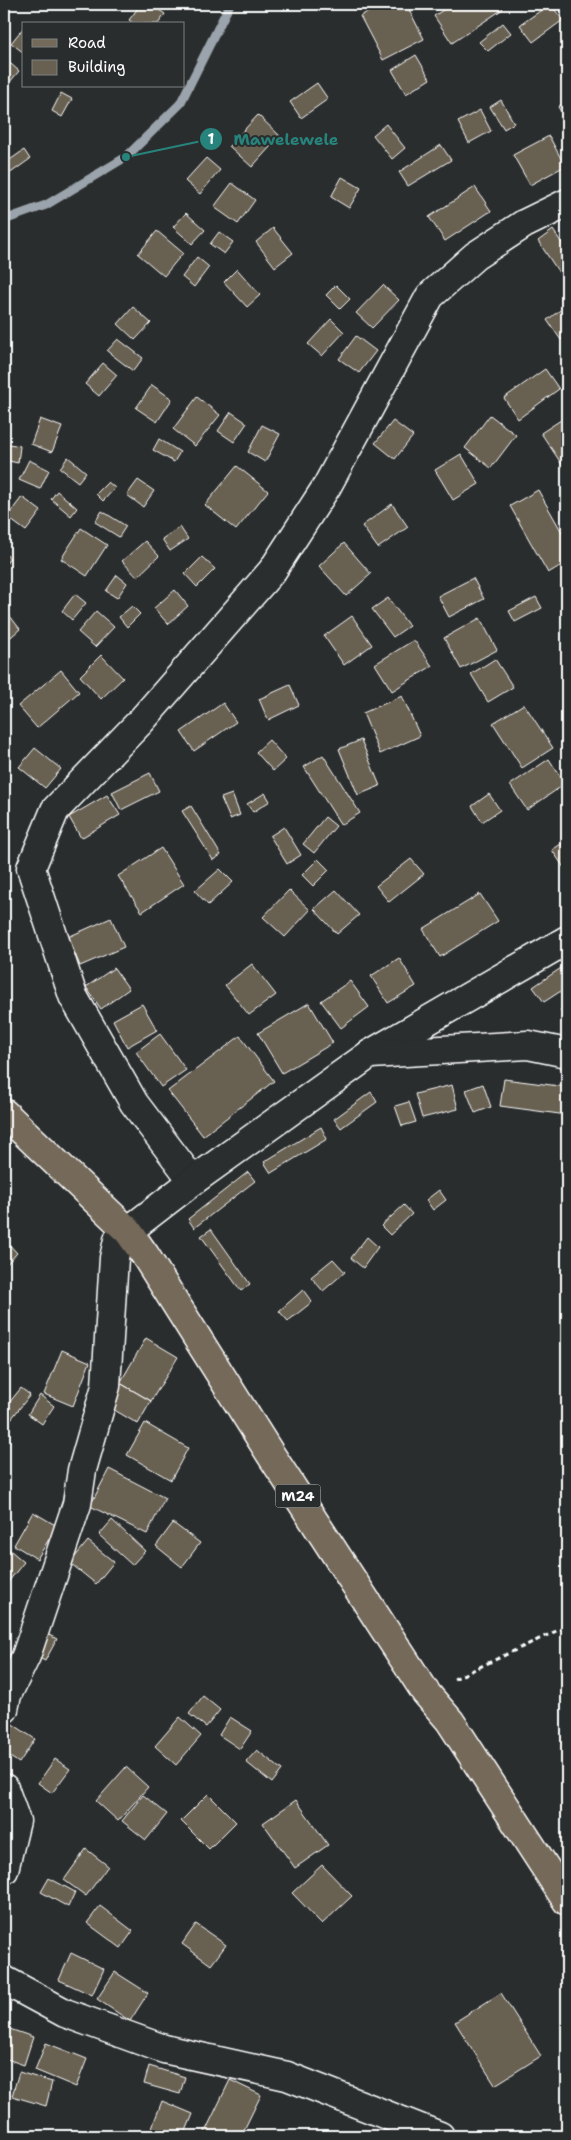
<svg xmlns="http://www.w3.org/2000/svg" width="571" height="2140" viewBox="0 0 571 2140" font-family="'Shantell Sans',sans-serif">
  <style>
    .lines { fill: none; stroke-linecap: round; stroke-linejoin: round }
    .stream { stroke: #9ba4ac; stroke-width: 9 }
    .building { fill: #686151; stroke: #fff }
    .street-casing { stroke: #fff; stroke-width: 31 }
    .secondary-casing { stroke: #fff; stroke-width: 31 }
    .primary-casing { stroke: #fff; stroke-width: 31 }
    .path { stroke: #fff; stroke-width: 3; stroke-dasharray: 5 4; stroke-linecap: butt }
    .street { stroke: #2a2d2e; stroke-width: 28 }
    .secondary { stroke: #2a2d2e; stroke-width: 28 }
    .primary { stroke: #746a5a; stroke-width: 28 }
    .labels { text-anchor: middle; dominant-baseline: central; stroke-width: 4; stroke-linejoin: round; paint-order: stroke }
    .shield { fill: #2a2d2e; stroke: #bfc0c0; stroke-width: 1 }
    .shield-label { font-size: 14px; font-weight: bold; fill: #fff }
    .leader { fill: none; stroke: #27847c; stroke-width: 2 }
    .callout-dot { fill: #27847c; stroke: #2a2d2e; stroke-width: 2 }
    .mark-label { font-size: 15px; text-anchor: middle; font-weight: bold; fill: #fff }
    .callout-label { font-size: 16px; text-anchor: middle; font-weight: bold; fill: #27847c; stroke: #2a2d2e; stroke-width: 4; stroke-linejoin: round; paint-order: stroke }
  </style>
  <rect width="100%" height="100%" fill="#2a2d2e"/>
  <filter id="ink" filterUnits="userSpaceOnUse"><feTurbulence type="fractalNoise" baseFrequency=".02" numOctaves="2"/><feDisplacementMap in="SourceGraphic" scale="10" xChannelSelector="R" yChannelSelector="G"/><feConvolveMatrix kernelMatrix="1 2 1 2 8 2 1 2 1" color-interpolation-filters="sRGB"/></filter>
  <g filter="url(#ink)">
    <g class="lines">
      <path class="stream" d="M 4,220 L 46,205 L 126,157 L 180,104 L 230,4"/>
    </g>
    <path class="building" d="M 141,4 L 150,4 L 165,14 L 158,24 L 134,24 L 129,20 Z
      M 384,4 L 406,4 L 424,39 L 383,60 L 360,16 Z
      M 452,4 L 499,4 L 503,9 L 452,43 L 434,16 Z
      M 550,4 L 563,20 L 533,42 L 520,25 Z
      M 503,23 L 511,33 L 488,51 L 479,42 Z
      M 24,27 L 24,53 L 11,43 Z
      M 416,55 L 430,79 L 406,94 L 392,70 Z
      M 4,58 L 19,71 L 4,89 Z
      M 317,83 L 328,99 L 301,118 L 290,102 Z
      M 61,93 L 72,99 L 62,117 L 52,111 Z
      M 501,100 L 514,123 L 504,129 L 490,107 Z
      M 567,100 L 567,118 L 566,119 L 558,107 Z
      M 480,110 L 491,131 L 469,143 L 458,122 Z
      M 258,115 L 280,136 L 252,167 L 229,146 Z
      M 386,124 L 405,148 L 392,159 L 373,135 Z
      M 549,136 L 565,166 L 530,185 L 513,155 Z
      M 441,145 L 451,160 L 408,186 L 399,172 Z
      M 24,150 L 30,159 L 5,177 L 4,164 Z
      M 206,158 L 220,170 L 200,194 L 185,181 Z
      M 342,177 L 361,188 L 349,208 L 331,197 Z
      M 232,183 L 255,200 L 238,224 L 214,207 Z
      M 475,187 L 491,211 L 445,241 L 429,217 Z
      M 186,213 L 205,230 L 192,244 L 173,227 Z
      M 273,228 L 293,253 L 275,267 L 256,242 Z
      M 553,230 L 567,251 L 567,273 L 562,277 L 538,241 Z
      M 157,231 L 183,253 L 164,276 L 138,254 Z
      M 219,232 L 233,242 L 224,254 L 210,244 Z
      M 197,257 L 209,267 L 194,287 L 182,277 Z
      M 237,269 L 260,295 L 247,307 L 224,282 Z
      M 336,285 L 350,299 L 340,309 L 326,295 Z
      M 383,285 L 399,300 L 372,328 L 356,313 Z
      M 567,305 L 567,335 L 561,340 L 547,320 Z
      M 133,307 L 151,323 L 135,340 L 118,324 Z
      M 331,319 L 344,332 L 322,356 L 308,344 Z
      M 356,336 L 376,351 L 359,373 L 339,359 Z
      M 118,339 L 143,358 L 133,371 L 107,351 Z
      M 103,363 L 117,375 L 99,396 L 85,384 Z
      M 545,369 L 559,389 L 518,419 L 504,398 Z
      M 152,385 L 172,399 L 157,422 L 136,408 Z
      M 197,397 L 220,415 L 195,446 L 173,429 Z
      M 231,412 L 247,423 L 234,442 L 218,431 Z
      M 490,415 L 516,435 L 491,468 L 465,448 Z
      M 567,416 L 567,467 L 565,469 L 541,433 Z
      M 40,419 L 62,427 L 52,452 L 31,444 Z
      M 393,421 L 413,436 L 395,459 L 375,443 Z
      M 262,425 L 280,434 L 265,462 L 248,452 Z
      M 159,439 L 180,452 L 174,462 L 153,450 Z
      M 4,443 L 20,446 L 18,463 L 4,460 Z
      M 461,454 L 479,484 L 453,500 L 435,470 Z
      M 68,457 L 86,472 L 78,482 L 60,468 Z
      M 29,460 L 49,470 L 40,489 L 19,480 Z
      M 237,466 L 268,491 L 236,530 L 205,505 Z
      M 138,480 L 154,491 L 143,507 L 127,495 Z
      M 108,482 L 115,488 L 103,501 L 96,494 Z
      M 538,490 L 567,541 L 567,562 L 548,573 L 510,506 Z
      M 57,491 L 77,508 L 71,516 L 51,499 Z
      M 22,497 L 41,511 L 26,531 L 7,517 Z
      M 392,504 L 408,527 L 378,548 L 362,526 Z
      M 102,511 L 126,526 L 119,537 L 95,522 Z
      M 180,527 L 188,539 L 170,551 L 162,539 Z
      M 81,528 L 107,545 L 87,576 L 61,559 Z
      M 145,541 L 159,556 L 137,577 L 122,561 Z
      M 344,543 L 371,574 L 346,596 L 319,566 Z
      M 4,553 L 10,558 L 4,567 Z
      M 202,557 L 215,569 L 197,587 L 185,574 Z
      M 117,575 L 127,583 L 117,598 L 106,591 Z
      M 473,578 L 484,599 L 449,617 L 438,596 Z
      M 175,590 L 188,606 L 168,624 L 154,608 Z
      M 75,594 L 86,603 L 72,620 L 62,611 Z
      M 536,597 L 542,608 L 515,622 L 509,611 Z
      M 388,598 L 409,626 L 393,637 L 372,609 Z
      M 132,606 L 140,614 L 127,627 L 119,617 Z
      M 96,611 L 114,627 L 95,647 L 78,632 Z
      M 9,615 L 20,629 L 4,643 L 4,619 Z
      M 352,616 L 372,645 L 344,665 L 324,636 Z
      M 480,618 L 497,650 L 461,669 L 444,638 Z
      M 414,640 L 432,666 L 392,691 L 375,664 Z
      M 101,655 L 123,678 L 101,699 L 80,676 Z
      M 495,659 L 513,687 L 488,702 L 471,674 Z
      M 4,668 L 11,675 L 4,682 Z
      M 61,670 L 79,692 L 37,728 L 18,706 Z
      M 290,685 L 299,705 L 268,720 L 259,699 Z
      M 402,696 L 420,736 L 380,754 L 363,713 Z
      M 223,703 L 236,722 L 194,751 L 181,732 Z
      M 524,704 L 553,748 L 522,768 L 493,723 Z
      M 269,740 L 286,759 L 273,771 L 256,752 Z
      M 361,740 L 380,786 L 358,795 L 339,749 Z
      M 35,748 L 61,769 L 45,788 L 19,767 Z
      M 323,755 L 360,813 L 341,825 L 304,767 Z
      M 549,759 L 565,784 L 527,810 L 510,785 Z
      M 150,773 L 159,791 L 121,810 L 112,792 Z
      M 265,793 L 270,801 L 253,812 L 247,804 Z
      M 232,794 L 240,815 L 230,819 L 221,798 Z
      M 489,794 L 500,810 L 482,822 L 472,806 Z
      M 107,795 L 120,815 L 81,838 L 69,817 Z
      M 191,806 L 221,855 L 213,860 L 182,811 Z
      M 325,817 L 336,826 L 314,853 L 303,844 Z
      M 284,827 L 301,855 L 287,864 L 270,836 Z
      M 567,840 L 567,872 L 552,850 Z
      M 161,848 L 184,884 L 142,912 L 118,876 Z
      M 318,859 L 329,870 L 313,886 L 302,875 Z
      M 411,859 L 424,874 L 389,902 L 376,886 Z
      M 220,869 L 233,882 L 208,905 L 195,891 Z
      M 289,890 L 310,910 L 285,937 L 263,917 Z
      M 336,890 L 359,915 L 337,934 L 314,909 Z
      M 480,894 L 498,921 L 440,957 L 423,929 Z
      M 111,918 L 124,947 L 80,966 L 68,937 Z
      M 399,958 L 416,986 L 388,1003 L 371,976 Z
      M 252,964 L 276,995 L 249,1015 L 225,985 Z
      M 567,964 L 567,987 L 544,1002 L 533,987 Z
      M 114,968 L 129,989 L 101,1009 L 86,987 Z
      M 350,981 L 369,1007 L 341,1028 L 321,1001 Z
      M 309,1003 L 333,1043 L 282,1073 L 258,1033 Z
      M 567,1003 L 567,1017 L 560,1010 Z
      M 142,1004 L 157,1030 L 127,1047 L 113,1020 Z
      M 160,1034 L 186,1070 L 161,1087 L 136,1052 Z
      M 240,1036 L 274,1081 L 203,1136 L 168,1091 Z
      M 504,1079 L 567,1087 L 567,1115 L 500,1106 Z
      M 483,1084 L 491,1107 L 475,1113 L 466,1090 Z
      M 452,1085 L 458,1109 L 422,1118 L 415,1094 Z
      M 371,1092 L 377,1102 L 341,1128 L 334,1119 Z
      M 409,1102 L 416,1122 L 402,1126 L 395,1106 Z
      M 321,1127 L 327,1139 L 271,1173 L 264,1162 Z
      M 248,1172 L 255,1181 L 194,1228 L 188,1219 Z
      M 439,1190 L 446,1200 L 433,1210 L 426,1200 Z
      M 404,1205 L 412,1214 L 390,1235 L 381,1226 Z
      M 211,1229 L 250,1284 L 241,1291 L 201,1236 Z
      M 367,1237 L 378,1247 L 363,1268 L 351,1258 Z
      M 4,1239 L 17,1253 L 4,1267 Z
      M 333,1259 L 345,1272 L 323,1291 L 311,1277 Z
      M 303,1290 L 312,1302 L 288,1321 L 279,1311 Z
      M 146,1338 L 178,1357 L 151,1401 L 120,1383 Z
      M 62,1350 L 90,1362 L 73,1406 L 44,1394 Z
      M 120,1383 L 151,1401 L 138,1424 L 106,1405 Z
      M 21,1388 L 30,1395 L 4,1428 L 4,1409 Z
      M 40,1395 L 54,1406 L 42,1424 L 28,1414 Z
      M 145,1423 L 188,1448 L 171,1480 L 127,1455 Z
      M 109,1469 L 165,1498 L 147,1534 L 90,1506 Z
      M 33,1512 L 57,1526 L 37,1559 L 14,1545 Z
      M 112,1520 L 145,1551 L 132,1565 L 99,1535 Z
      M 173,1523 L 200,1543 L 182,1567 L 156,1546 Z
      M 88,1541 L 114,1562 L 96,1584 L 70,1563 Z
      M 4,1545 L 24,1562 L 5,1586 L 4,1585 Z
      M 39,1630 L 57,1639 L 45,1661 L 28,1652 Z
      M 203,1696 L 220,1710 L 206,1727 L 189,1714 Z
      M 180,1717 L 201,1736 L 176,1765 L 155,1746 Z
      M 230,1717 L 252,1731 L 240,1749 L 219,1735 Z
      M 11,1723 L 35,1739 L 19,1763 L 4,1753 L 4,1734 Z
      M 257,1750 L 282,1770 L 272,1783 L 246,1762 Z
      M 55,1759 L 70,1769 L 52,1793 L 38,1783 Z
      M 126,1767 L 148,1787 L 118,1821 L 96,1801 Z
      M 208,1794 L 236,1822 L 209,1849 L 181,1821 Z
      M 143,1795 L 167,1814 L 146,1840 L 122,1821 Z
      M 296,1800 L 328,1845 L 295,1868 L 263,1823 Z
      M 86,1849 L 108,1866 L 86,1896 L 64,1880 Z
      M 322,1865 L 352,1896 L 322,1924 L 292,1893 Z
      M 49,1878 L 75,1892 L 68,1907 L 41,1892 Z
      M 100,1906 L 133,1931 L 121,1948 L 87,1923 Z
      M 196,1924 L 226,1945 L 211,1965 L 182,1944 Z
      M 71,1953 L 104,1969 L 92,1995 L 59,1980 Z
      M 115,1972 L 148,1993 L 130,2021 L 97,1999 Z
      M 501,1993 L 541,2056 L 495,2085 L 455,2022 Z
      M 4,2027 L 33,2037 L 24,2065 L 4,2058 Z
      M 46,2043 L 87,2059 L 76,2087 L 35,2070 Z
      M 149,2066 L 185,2077 L 180,2094 L 144,2084 Z
      M 19,2072 L 52,2082 L 46,2106 L 12,2096 Z
      M 230,2080 L 261,2095 L 241,2136 L 203,2136 Z
      M 162,2101 L 193,2114 L 184,2136 L 166,2136 L 151,2130 Z"/>
    <g class="lines">
      <defs>
        <path id="street" d="M 370,1054 L 567,940
          M 193,1181 L 134,1103 L 73,996 L 31,868 L 55,810 L 141,721 L 272,571 L 327,486 L 430,296 L 475,256 L 524,224 L 567,203
          M 4,1709 L 7,1695 L 26,1656 L 77,1504 L 82,1470 L 106,1386 L 114,1258 L 118,1240 L 128,1231
          M 4,1788 L 16,1821 L 4,1870
          M 4,1980 L 65,2013 L 164,2049 L 287,2076 L 440,2136"/>
        <path id="secondary" d="M 128,1231 L 193,1181 L 370,1054 L 528,1045 L 567,1053"/>
        <path id="primary" d="M 4,1113 L 128,1231 L 145,1255 L 271,1455 L 426,1693 L 450,1721 L 567,1901"/>
      </defs>
      <use href="#street" class="street-casing"/>
      <use href="#secondary" class="secondary-casing"/>
      <use href="#primary" class="primary-casing"/>
      <path class="path" d="M 454,1679 L 567,1626"/>
      <use href="#street" class="street"/>
      <use href="#secondary" class="secondary"/>
      <use href="#primary" class="primary"/>
    </g>
  </g>
  <g class="labels">
    <rect class="shield" x="275.5" y="1484.5" width="45" height="23" rx="4"/>
    <g class="shield-label">
      <text x="298" y="1496">M24</text>
    </g>
  </g>
  <path class="leader" d="M126 157L211 139"/>
  <g class="callout-dot">
    <circle cx="126" cy="157" r="5"/>
    <circle cx="211" cy="139" r="12"/>
  </g>
  <g class="mark-label">
    <text x="211" y="144">1</text>
  </g>
  <g class="callout-label">
    <text x="286" y="145">Mawelewele</text>
  </g>
  <rect width="571" height="2140" fill="none" stroke="#2a2d2e" stroke-width="20"/>
  <rect x="10" y="10" width="551" height="2120" fill="none" stroke="#fff" stroke-width="2" filter="url(#ink)"/>
  <rect x="22" y="22" width="162" height="65" fill="#2a2d2e" stroke="#7f8182"/>
  <rect x="32" y="39" width="25" height="8" fill="#746a5a" stroke="#7f8182"/>
  <text x="68" y="48" font-size="15" fill="#ffffff">Road</text>
  <rect x="32" y="60" width="25" height="15" fill="#686151" stroke="#7f8182"/>
  <text x="68" y="72" font-size="15" fill="#ffffff">Building</text>
</svg>
